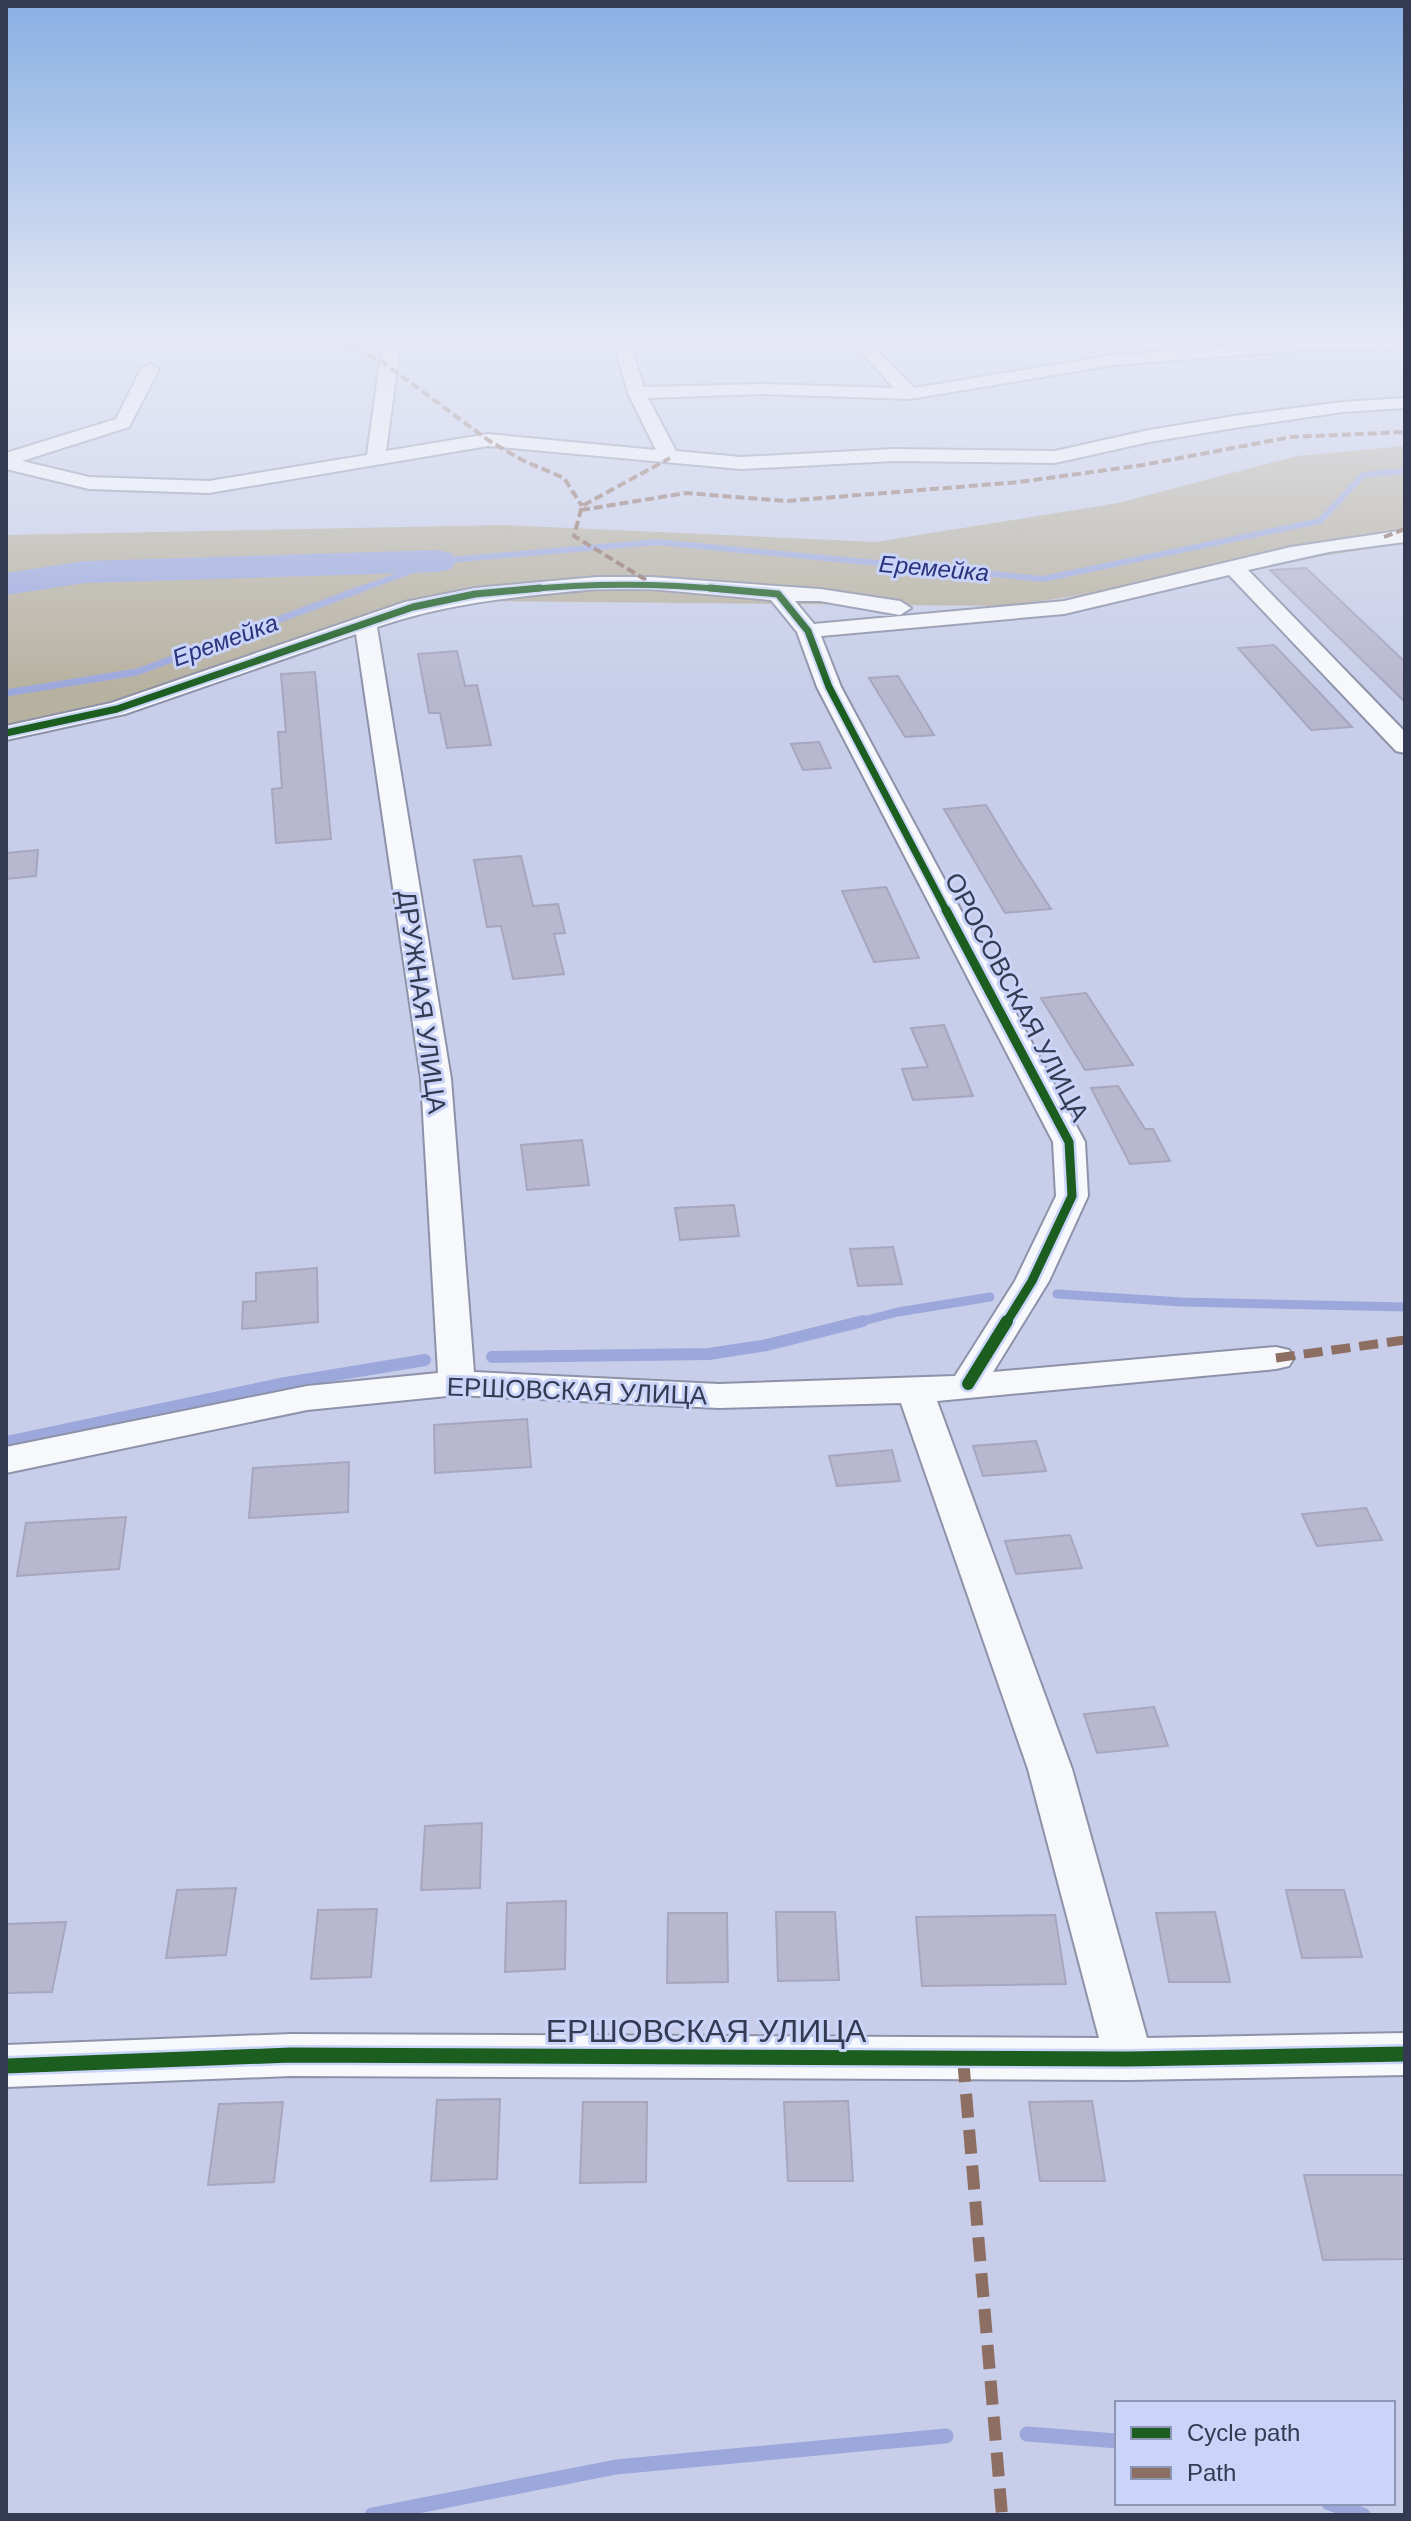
<svg xmlns="http://www.w3.org/2000/svg" width="1411" height="2521" viewBox="0 0 1411 2521" font-family="Arial,sans-serif">
  <style>
    .green { fill: #b7b1a0 }
    .lines { fill: none; stroke-linecap: round; stroke-linejoin: round }
    .stream-far4 { stroke: #9ca8db; stroke-width: 6 }
    .stream-far3 { stroke: #9ca8db; stroke-width: 7 }
    .stream-far2 { stroke: #9ca8db; stroke-width: 9 }
    .stream-far1 { stroke: #9ca8db; stroke-width: 12 }
    .stream { stroke: #9ca8db; stroke-width: 15 }
    .river { fill: #9ca8db; fill-rule: evenodd }
    .building { fill: #b7b7d0; stroke: #a6a6be; stroke-width: 2 }
    .minor-casing { stroke: #8d92a8; stroke-width: 4 }
    .minor { fill: #f7f8fc; fill-rule: evenodd }
    .quiet-far2 { stroke: #8d6e63; stroke-width: 4; stroke-dasharray: 9 4; stroke-linecap: butt }
    .quiet-far1 { stroke: #8d6e63; stroke-width: 9; stroke-dasharray: 19 9; stroke-linecap: butt }
    .quiet { stroke: #8d6e63; stroke-width: 12; stroke-dasharray: 24 12; stroke-linecap: butt }
    .cycleway-far4-casing { stroke: #cad4f9; stroke-width: 9 }
    .cycleway-far3-casing { stroke: #cad4f9; stroke-width: 11 }
    .cycleway-far2-casing { stroke: #cad4f9; stroke-width: 14 }
    .cycleway-far1-casing { stroke: #cad4f9; stroke-width: 17 }
    .cycleway-casing { stroke: #cad4f9; stroke-width: 20 }
    .cycleway-far4 { stroke: #1b5e20; stroke-width: 6 }
    .cycleway-far3 { stroke: #1b5e20; stroke-width: 7 }
    .cycleway-far2 { stroke: #1b5e20; stroke-width: 9 }
    .cycleway-far1 { stroke: #1b5e20; stroke-width: 12 }
    .cycleway { stroke: #1b5e20; stroke-width: 15 }
    .labels { text-anchor: middle; dominant-baseline: central; stroke-width: 6; stroke-linejoin: round; paint-order: stroke }
    .far-water-label { font-size: 24px; font-style: italic; fill: #2a337b; stroke: #cad4f9 }
    .street-label { font-size: 26px; fill: #343a52; stroke: #cad4f9 }
    .near-street-label { font-size: 32px; fill: #343a52; stroke: #cad4f9 }
  </style>
  <rect width="100%" height="100%" fill="#c8cee9"/>
  <path class="green" d="M 1405,446 L 1405,543 L 1011,606 L 470,601 L 120,702 L 6,727 L 6,535 L 505,525 L 876,542 L 1118,503 L 1297,456 Z"/>
  <g class="lines">
    <path class="stream-far4" d="M 359,590 L 438,561 L 657,542 L 1043,579 L 1320,521 L 1363,475 L 1405,471"/>
    <path class="stream-far3" d="M 6,693 L 137,672 L 364,588"/>
    <path class="stream-far2" d="M 1057,1294 L 1182,1302 L 1405,1307
      M 855,1323 L 898,1312 L 990,1297"/>
    <path class="stream-far1" d="M 492,1357 L 709,1354 L 767,1345 L 863,1321
      M 6,1442 L 280,1384 L 425,1360"/>
    <path class="stream" d="M 1027,2434 L 1117,2441
      M 1329,2503 L 1363,2515
      M 372,2515 L 616,2467 L 946,2436"/>
    <path class="river" d="M 438,550 L 451,553 L 456,561 L 451,569 L 438,572 L 85,583 L 6,595 L 6,573 L 85,561 Z"/>
  </g>
  <path class="building" d="M 1306,568 L 1405,662 L 1405,702 L 1270,570 Z
    M 1274,645 L 1317,690 L 1352,727 L 1311,730 L 1238,648 Z
    M 457,651 L 465,686 L 477,685 L 491,745 L 447,748 L 440,713 L 429,713 L 418,654 Z
    M 315,672 L 331,839 L 276,843 L 272,789 L 282,788 L 278,732 L 286,732 L 281,674 Z
    M 898,676 L 934,735 L 905,737 L 869,678 Z
    M 819,742 L 831,768 L 803,770 L 791,744 Z
    M 986,805 L 1016,855 L 1051,909 L 1005,913 L 944,809 Z
    M 38,850 L 36,876 L 6,879 L 6,853 Z
    M 521,856 L 533,906 L 558,904 L 565,933 L 554,934 L 564,974 L 513,979 L 501,926 L 487,927 L 474,860 Z
    M 886,887 L 919,958 L 874,962 L 842,891 Z
    M 1086,993 L 1133,1065 L 1085,1070 L 1041,998 Z
    M 944,1025 L 973,1096 L 913,1100 L 902,1069 L 928,1067 L 911,1028 Z
    M 1118,1086 L 1145,1129 L 1153,1129 L 1170,1161 L 1130,1164 L 1091,1088 Z
    M 582,1140 L 589,1185 L 527,1190 L 521,1145 Z
    M 734,1205 L 739,1236 L 680,1240 L 675,1208 Z
    M 893,1247 L 902,1284 L 858,1286 L 850,1249 Z
    M 317,1268 L 318,1322 L 242,1329 L 243,1302 L 256,1301 L 256,1273 Z
    M 527,1419 L 531,1467 L 435,1473 L 434,1425 Z
    M 1036,1441 L 1046,1471 L 983,1476 L 973,1446 Z
    M 892,1450 L 900,1481 L 837,1486 L 829,1456 Z
    M 349,1462 L 348,1512 L 249,1518 L 253,1468 Z
    M 1366,1508 L 1382,1540 L 1317,1546 L 1302,1514 Z
    M 126,1517 L 119,1569 L 17,1576 L 26,1523 Z
    M 1070,1535 L 1082,1568 L 1016,1574 L 1005,1541 Z
    M 1154,1707 L 1168,1746 L 1097,1753 L 1084,1714 Z
    M 482,1823 L 480,1888 L 421,1890 L 425,1826 Z
    M 236,1888 L 226,1955 L 166,1958 L 177,1890 Z
    M 1286,1890 L 1344,1890 L 1362,1957 L 1302,1958 Z
    M 566,1901 L 565,1969 L 505,1972 L 507,1903 Z
    M 377,1909 L 371,1977 L 311,1979 L 318,1910 Z
    M 776,1912 L 835,1912 L 839,1980 L 778,1981 Z
    M 1215,1912 L 1230,1982 L 1169,1982 L 1156,1913 Z
    M 668,1913 L 727,1913 L 728,1982 L 667,1983 Z
    M 1055,1915 L 1066,1984 L 922,1986 L 916,1917 Z
    M 66,1922 L 52,1992 L 6,1993 L 6,1924 Z
    M 500,2099 L 497,2179 L 431,2181 L 437,2100 Z
    M 848,2101 L 853,2181 L 788,2181 L 784,2102 Z
    M 1092,2101 L 1105,2181 L 1040,2181 L 1029,2102 Z
    M 283,2102 L 274,2182 L 208,2185 L 219,2104 Z
    M 583,2102 L 647,2102 L 646,2182 L 580,2183 Z
    M 1304,2175 L 1405,2175 L 1405,2259 L 1323,2260 Z"/>
  <g class="lines">
    <defs>
      <path id="minor" d="M 612,338 L 628,338 L 644,387 L 762,384 L 894,388 L 848,338 L 865,338 L 914,388 L 1114,355 L 1308,340 L 1405,338 L 1405,348 L 1308,350 L 1114,365 L 910,399 L 762,394 L 648,398 L 676,451 L 741,457 L 893,449 L 1055,451 L 1149,430 L 1234,416 L 1342,402 L 1405,398 L 1405,408 L 1342,412 L 1234,428 L 1149,442 L 1055,463 L 893,461 L 741,469 L 488,446 L 209,493 L 89,489 L 6,469 L 6,453 L 116,419 L 141,369 L 150,364 L 159,369 L 129,427 L 22,461 L 89,477 L 209,481 L 367,455 L 381,354 L 390,349 L 399,354 L 386,451 L 488,434 L 656,450 L 628,393 Z
        M 1405,530 L 1405,542 L 1329,552 L 1248,570 L 1405,732 L 1405,753 L 1396,751 L 1229,575 L 1064,614 L 821,636 L 841,687 L 1085,1142 L 1088,1196 L 1049,1281 L 993,1372 L 1276,1347 L 1289,1350 L 1294,1358 L 1289,1366 L 1276,1369 L 937,1401 L 1072,1769 L 1147,2038 L 1405,2033 L 1405,2075 L 1129,2080 L 291,2076 L 6,2087 L 6,2045 L 291,2034 L 1099,2038 L 1028,1769 L 901,1403 L 719,1408 L 457,1395 L 307,1410 L 6,1473 L 6,1447 L 307,1386 L 438,1373 L 421,1079 L 356,634 L 125,714 L 6,740 L 6,726 L 111,703 L 405,602 L 475,588 L 597,577 L 651,577 L 820,589 L 900,601 L 911,608 L 900,615 L 820,601 L 795,601 L 814,624 L 1064,601 L 1291,547 ZM 597,589 L 651,589 L 771,600 L 797,632 L 817,687 L 1053,1142 L 1056,1196 L 1015,1281 L 955,1376 L 719,1384 L 474,1372 L 451,1079 L 377,627 C 449,602 521,596 597,589 Z"/>
    </defs>
    <use href="#minor" class="minor-casing"/>
    <use href="#minor" class="minor"/>
    <path class="quiet-far2" d="M 333,338 L 384,363 L 488,440 L 522,460 L 564,478 L 582,506
      M 581,510 L 686,493 L 786,501 L 1019,482 L 1143,465 L 1291,437 L 1405,432
      M 1384,537 L 1405,529
      M 646,580 L 574,536 L 582,506 L 670,458"/>
    <path class="quiet-far1" d="M 1276,1358 L 1405,1340"/>
    <path class="quiet" d="M 963,2058 L 1002,2515"/>
    <defs>
      <path id="cycleway-far4" d="M 518,590 C 595,583 656,583 733,590"/>
      <path id="cycleway-far3" d="M 710,588 L 778,594 L 808,631 L 829,687 L 947,912
        M 6,733 L 117,709 L 413,607 L 475,594 L 540,588"/>
      <path id="cycleway-far2" d="M 946,910 L 1069,1142 L 1072,1196 L 1032,1281 L 1006,1323"/>
      <path id="cycleway-far1" d="M 968,1384 L 1007,1321"/>
      <path id="cycleway" d="M 6,2066 L 291,2055 L 1129,2059 L 1405,2054"/>
    </defs>
    <use href="#cycleway-far4" class="cycleway-far4-casing"/>
    <use href="#cycleway-far3" class="cycleway-far3-casing"/>
    <use href="#cycleway-far2" class="cycleway-far2-casing"/>
    <use href="#cycleway-far1" class="cycleway-far1-casing"/>
    <use href="#cycleway" class="cycleway-casing"/>
    <use href="#cycleway-far4" class="cycleway-far4"/>
    <use href="#cycleway-far3" class="cycleway-far3"/>
    <use href="#cycleway-far2" class="cycleway-far2"/>
    <use href="#cycleway-far1" class="cycleway-far1"/>
    <use href="#cycleway" class="cycleway"/>
  </g>
  <linearGradient id="sky" x2="0" y2="1"><stop stop-color="#89afe3"/><stop offset="0.49" stop-color="#e6e9f5"/><stop offset="1" stop-color="#e6e9f5" stop-opacity="0"/></linearGradient>
  <rect width="1411" height="691" fill="url(#sky)"/>
  <g class="labels">
    <g class="far-water-label">
      <text transform="translate(934 568) rotate(5)">Еремейка</text>
      <text transform="translate(225 640) rotate(-20)">Еремейка</text>
    </g>
    <g class="street-label">
      <text transform="translate(1017 997) rotate(62)">ОРОСОВСКАЯ УЛИЦА</text>
      <text transform="translate(422 1002) rotate(82)">ДРУЖНАЯ УЛИЦА</text>
      <text transform="translate(577 1391) rotate(2)">ЕРШОВСКАЯ УЛИЦА</text>
    </g>
    <g class="near-street-label">
      <text x="706" y="2031">ЕРШОВСКАЯ УЛИЦА</text>
    </g>
  </g>
  <rect width="1411" height="2521" fill="none" stroke="#343a52" stroke-width="16"/>
  <rect x="1115" y="2401" width="280" height="104" fill="#cad4f9" stroke="#8e96b6" stroke-width="2"/>
  <rect x="1131" y="2427" width="40" height="12" fill="#1b5e20" stroke="#8e96b6" stroke-width="2"/>
  <text x="1187" y="2441" font-size="24" fill="#343a52">Cycle path</text>
  <rect x="1131" y="2467" width="40" height="12" fill="#8d6e63" stroke="#8e96b6" stroke-width="2"/>
  <text x="1187" y="2481" font-size="24" fill="#343a52">Path</text>
</svg>
